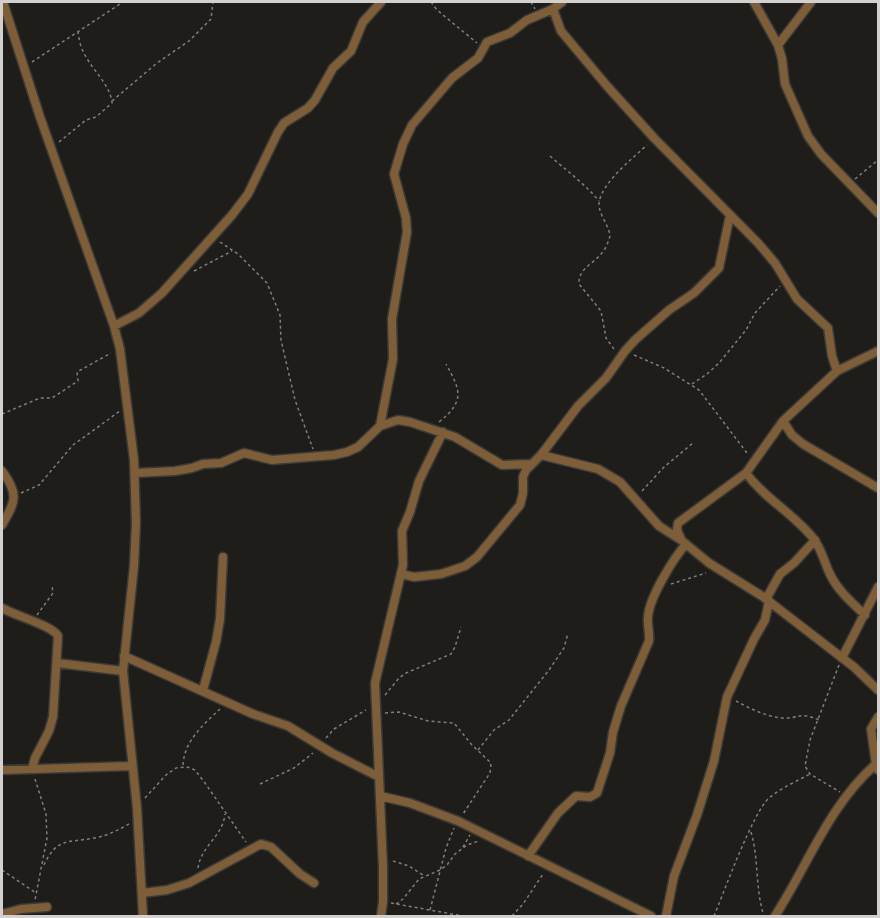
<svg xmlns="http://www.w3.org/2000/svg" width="880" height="918" viewBox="0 0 880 918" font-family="Commissioner,sans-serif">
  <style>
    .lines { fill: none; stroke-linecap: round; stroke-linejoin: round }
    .street-casing { stroke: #3b3a37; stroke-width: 11 }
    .path { stroke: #7f7e7c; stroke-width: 1.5; stroke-dasharray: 3 3; stroke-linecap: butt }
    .street { stroke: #7e5d39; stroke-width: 8 }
  </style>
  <rect width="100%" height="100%" fill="#1e1d1a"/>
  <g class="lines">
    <defs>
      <path id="street" d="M 3,2 L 40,117 L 114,326 L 120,349 L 134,460 L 136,523 L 134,566 L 123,671 L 137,808 L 143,916
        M 754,2 L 778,45 L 782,59 L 785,84 L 808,136 L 821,154 L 878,213
        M 553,9 L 561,31 L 607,86 L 654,138 L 758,243 L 775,263 L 797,299 L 828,328 L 832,356 L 837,371
        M 778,45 L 811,2
        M 114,326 L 139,313 L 162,293 L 232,215 L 248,194 L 278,132 L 284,123 L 308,108 L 315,100 L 333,68 L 351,51 L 363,22 L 381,2
        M 783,421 L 792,435 L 803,444 L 878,488
        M 380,426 L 393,359 L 392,319 L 407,232 L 406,218 L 394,174 L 403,144 L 412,125 L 452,78 L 478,58 L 487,42 L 510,33 L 527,20 L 553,9 L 562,2
        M 541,455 L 598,469 L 620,482 L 659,526 L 681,540 L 709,563 L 762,596 L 854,667 L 878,690
        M 2,471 C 19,494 16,501 2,525
        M 135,473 L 175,471 L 192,468 L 203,464 L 221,463 L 244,453 L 272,460 L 334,455 L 347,452 L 358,447 L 380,426 L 398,420 L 410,422 L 455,437 L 502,465 L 531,464
        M 746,473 C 765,499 793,513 813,538 C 821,548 824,561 829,572 C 837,590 851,602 865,615
        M 681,539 L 677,530 L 678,523 L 746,473 L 783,421 L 837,371 L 878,351
        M 401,574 L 414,577 L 441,574 L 465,566 L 477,557 L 520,505 L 523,493 L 523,477 L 526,470 L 541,455 L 578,406 L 606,378 L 625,351 L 635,340 L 669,310 L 694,293 L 719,268 L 730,215
        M 766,599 L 780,574 L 794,563 L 815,540
        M 2,608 C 15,616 52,625 58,636 L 53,717 L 49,731 L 35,758 L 32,769
        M 124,656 L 253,714 L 288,726 L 332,753 L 379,777
        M 842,658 L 878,587
        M 57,663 L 123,671
        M 203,690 L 216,642 L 220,619 L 223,557
        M 878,717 L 871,729 L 876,764 L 878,770
        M 2,770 L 132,766
        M 380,796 L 410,803 L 458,821 L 651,916
        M 528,856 L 558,813 L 576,796 L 590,797 L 597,793 L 610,753 L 613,732 L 621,706 L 649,641 C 650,632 647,626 648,617 C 649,598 673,559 686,544
        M 142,893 L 167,890 L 189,883 L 261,844 L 271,847 L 300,874 L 314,883
        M 2,914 L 21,909 L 47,907
        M 381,916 L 383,902 L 383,867 L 375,683 L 403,565 L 402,531 L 410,512 L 419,481 L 443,432
        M 666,916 L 674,876 L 697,815 L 714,761 L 727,697 L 754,639 L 765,620 L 769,601
        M 775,916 C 808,865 829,805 876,764"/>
    </defs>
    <use href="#street" class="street-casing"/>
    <path class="path" d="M 431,2 L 437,10 L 477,43
      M 531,2 L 535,9
      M 32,62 L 123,2
      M 112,101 L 157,63 L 189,41 L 211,19 L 213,2
      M 59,142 L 86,120 L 96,117 L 112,103 C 111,85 90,68 83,51 C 80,46 79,38 78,32
      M 550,156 C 567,171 585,184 599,201
      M 855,179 L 878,160
      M 220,242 L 238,254 L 267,283 L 280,315 L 281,340 L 295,400 L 313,449
      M 194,271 L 232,251
      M 614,349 L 606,338 L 601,311 L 579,284 C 578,269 593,264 601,254 C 606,249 608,242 610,236 C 609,225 599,215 599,204 C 600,184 633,158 647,145
      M 634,355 L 664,368 L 699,390 L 747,453
      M 692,384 L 707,374 L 719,363 L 746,330 L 755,313 L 780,286
      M 2,414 L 40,398 L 52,398 L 78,381 L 77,372 L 111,353
      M 439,422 C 465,401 461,391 446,364
      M 642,491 L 664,467 L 693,443
      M 21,493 L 39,485 L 73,445 L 120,411
      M 671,584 L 706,573
      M 37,615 L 53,593 L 52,585
      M 839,665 L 810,740 L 805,766 L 810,774 L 840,792
      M 385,695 L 399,678 L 406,673 L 451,654 L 455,647 L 461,627
      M 736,701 C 749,708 767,717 782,718 C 800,719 798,711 819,720
      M 385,713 L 399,712 L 428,721 L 454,723 L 472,745 L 491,763 L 490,773 L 463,814
      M 326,738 L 334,729 L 366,710
      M 478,750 L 494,730 L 509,720 L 549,670 L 564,648 L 568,633
      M 183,765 C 184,741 204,724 220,709
      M 35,779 L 46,814 L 47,838 L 35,900
      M 260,784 L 294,768 L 313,753
      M 145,798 L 166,775 L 176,768 L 187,767 L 195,770 L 205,783 L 246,842
      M 751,832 C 759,859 755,889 764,916
      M 463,847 L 470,835
      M 393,861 L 409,866 L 423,875
      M 44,865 C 57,837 68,843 94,838 C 107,836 118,830 129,824
      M 198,868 C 201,846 223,836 225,814
      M 2,870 L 36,893
      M 391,903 L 463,916
      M 396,904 L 403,899 L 419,879 L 440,870 L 447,865 L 455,854 L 467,845 L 479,841
      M 430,910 L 446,848 L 454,828
      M 512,916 L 523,904 L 543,874
      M 714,916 C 724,892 753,812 769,798 C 781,788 797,781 810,774"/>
    <use href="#street" class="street"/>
  </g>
  <rect width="880" height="918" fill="none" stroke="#d2d1cf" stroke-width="6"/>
</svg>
